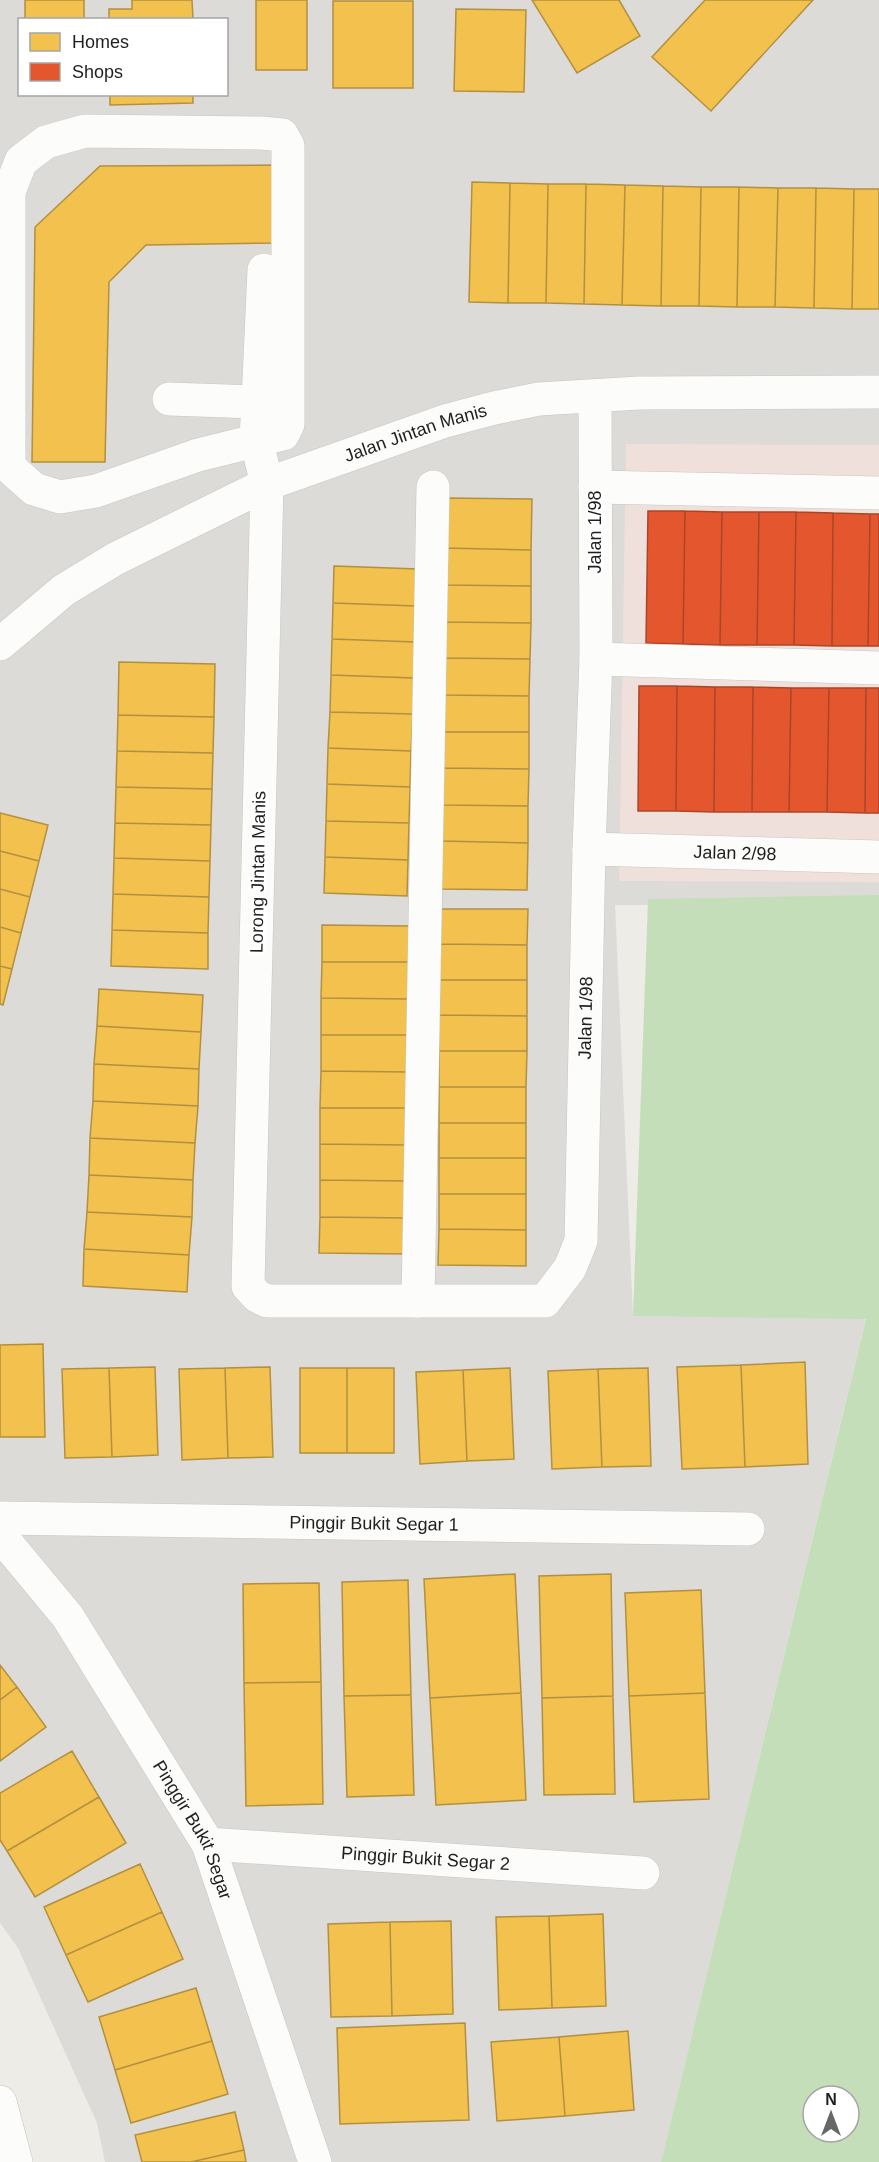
<svg xmlns="http://www.w3.org/2000/svg" width="879" height="2162" viewBox="0 0 879 2162" font-family="Arial,sans-serif">
  <style>
    .residential { fill: #dcdbd8; fill-rule: evenodd }
    .commercial { fill: #f0e0db }
    .forest { fill: #c5deba; fill-rule: evenodd }
    .homes { fill: #f2c14e; stroke: #b39040; stroke-width: 1.5 }
    .shops { fill: #e4572e; stroke: #a9462a; stroke-width: 1.5 }
    .lines { fill: none; stroke-linecap: round; stroke-linejoin: round }
    .minor-casing { stroke: #c6c6c3; stroke-width: 34 }
    .minor { stroke: #fcfcfb; stroke-width: 33 }
    .labels { text-anchor: middle; dominant-baseline: central; stroke-width: 6; stroke-linejoin: round; paint-order: stroke }
    .street-label { font-size: 18px; fill: #1f1f1f; stroke: #fff }
  </style>
  <rect width="100%" height="100%" fill="#edece7"/>
  <path class="residential" d="M 0,0 L 879,0 L 879,905 L 615,905 L 633,1316 L 866,1318 L 661,2162 L 105,2162 L 97,2123 L 18,1948 L 0,1923 ZM 20,20 L 226,20 L 226,94 L 20,94 Z"/>
  <path class="commercial" d="M 626,444 L 879,445 L 879,882 L 619,881 Z"/>
  <path class="forest" d="M 879,895 L 879,2162 L 661,2162 L 866,1319 L 633,1316 L 648,899 ZM 813,2096 L 849,2096 L 849,2132 L 813,2132 Z"/>
  <path class="homes" d="M 25,0 L 84,0 L 84,20 L 25,20 Z
    M 132,0 L 192,0 L 193,20 L 109,20 L 109,9 L 132,9 Z
    M 256,0 L 307,0 L 307,70 L 256,70 Z
    M 532,0 L 619,0 L 640,36 L 577,73 Z
    M 705,0 L 813,0 L 711,111 L 652,57 Z
    M 333,1 L 413,1 L 413,88 L 333,88 Z
    M 456,9 L 526,10 L 524,92 L 454,91 Z
    M 110,94 L 193,94 L 193,103 L 110,105 Z
    M 281,165 L 278,243 L 146,245 L 109,282 L 105,462 L 32,462 L 35,227 L 100,166 Z
    M 472,182 L 510,183 L 508,303 L 469,302 Z
    M 510,183 L 548,184 L 546,303 L 508,303 Z
    M 548,184 L 586,184 L 584,304 L 546,303 Z
    M 586,184 L 625,185 L 622,305 L 584,304 Z
    M 625,185 L 663,186 L 661,306 L 622,305 Z
    M 663,186 L 701,187 L 699,306 L 661,306 Z
    M 701,187 L 739,187 L 737,307 L 699,306 Z
    M 739,187 L 778,188 L 775,307 L 737,307 Z
    M 778,188 L 816,188 L 814,308 L 775,307 Z
    M 816,188 L 854,189 L 852,309 L 814,308 Z
    M 854,189 L 879,189 L 879,309 L 852,309 Z
    M 445,498 L 532,499 L 531,550 L 444,548 Z
    M 444,548 L 531,550 L 531,586 L 443,585 Z
    M 334,566 L 418,569 L 416,606 L 333,603 Z
    M 443,585 L 531,586 L 531,623 L 443,622 Z
    M 333,603 L 416,606 L 415,642 L 332,639 Z
    M 443,622 L 531,623 L 530,659 L 443,658 Z
    M 332,639 L 415,642 L 414,678 L 331,675 Z
    M 443,658 L 530,659 L 529,696 L 442,695 Z
    M 119,662 L 215,664 L 214,717 L 118,715 Z
    M 331,675 L 414,678 L 413,714 L 330,712 Z
    M 442,695 L 529,696 L 529,732 L 442,732 Z
    M 330,712 L 413,714 L 411,751 L 328,748 Z
    M 118,715 L 214,717 L 213,753 L 117,751 Z
    M 442,732 L 529,732 L 529,769 L 442,768 Z
    M 328,748 L 411,751 L 410,787 L 327,784 Z
    M 117,751 L 213,753 L 212,789 L 116,787 Z
    M 442,768 L 529,769 L 528,806 L 441,805 Z
    M 327,784 L 410,787 L 409,823 L 326,821 Z
    M 116,787 L 212,789 L 211,825 L 115,823 Z
    M 441,805 L 528,806 L 528,843 L 440,841 Z
    M 0,813 L 48,825 L 39,861 L 0,851 Z
    M 326,821 L 409,823 L 408,860 L 325,857 Z
    M 115,823 L 211,825 L 210,861 L 114,858 Z
    M 440,841 L 528,843 L 527,890 L 440,889 Z
    M 0,851 L 39,861 L 30,897 L 0,889 Z
    M 325,857 L 408,860 L 407,896 L 324,893 Z
    M 114,858 L 210,861 L 209,897 L 113,894 Z
    M 0,889 L 30,897 L 21,933 L 0,927 Z
    M 113,894 L 209,897 L 208,933 L 112,930 Z
    M 440,909 L 528,909 L 527,945 L 440,944 Z
    M 322,925 L 410,926 L 410,962 L 322,962 Z
    M 0,927 L 21,933 L 12,969 L 0,966 Z
    M 112,930 L 208,933 L 208,969 L 111,966 Z
    M 440,944 L 527,945 L 527,980 L 439,980 Z
    M 322,962 L 410,962 L 409,999 L 321,998 Z
    M 0,966 L 12,969 L 3,1005 L 0,1004 Z
    M 439,980 L 527,980 L 527,1016 L 439,1015 Z
    M 99,989 L 203,995 L 201,1032 L 97,1026 Z
    M 321,998 L 409,999 L 408,1035 L 321,1035 Z
    M 439,1015 L 527,1016 L 527,1051 L 439,1051 Z
    M 97,1026 L 201,1032 L 199,1069 L 94,1064 Z
    M 321,1035 L 408,1035 L 408,1072 L 321,1071 Z
    M 439,1051 L 527,1051 L 526,1087 L 439,1087 Z
    M 94,1064 L 199,1069 L 198,1106 L 93,1101 Z
    M 321,1071 L 408,1072 L 408,1108 L 320,1108 Z
    M 439,1087 L 526,1087 L 526,1123 L 439,1123 Z
    M 93,1101 L 198,1106 L 195,1143 L 90,1138 Z
    M 320,1108 L 408,1108 L 407,1145 L 320,1144 Z
    M 439,1123 L 526,1123 L 526,1158 L 439,1158 Z
    M 90,1138 L 195,1143 L 193,1180 L 89,1175 Z
    M 320,1144 L 407,1145 L 407,1181 L 320,1180 Z
    M 439,1158 L 526,1158 L 526,1194 L 439,1194 Z
    M 89,1175 L 193,1180 L 192,1217 L 87,1212 Z
    M 320,1180 L 407,1181 L 407,1218 L 320,1217 Z
    M 439,1194 L 526,1194 L 526,1230 L 439,1229 Z
    M 87,1212 L 192,1217 L 189,1255 L 84,1249 Z
    M 320,1217 L 407,1218 L 407,1254 L 319,1253 Z
    M 439,1229 L 526,1230 L 526,1266 L 438,1265 Z
    M 84,1249 L 189,1255 L 187,1292 L 83,1286 Z
    M 43,1344 L 45,1437 L 0,1437 L 0,1345 Z
    M 805,1362 L 808,1464 L 745,1467 L 741,1365 Z
    M 741,1365 L 745,1467 L 682,1469 L 677,1367 Z
    M 155,1367 L 158,1455 L 112,1457 L 109,1368 Z
    M 270,1367 L 273,1457 L 228,1458 L 225,1368 Z
    M 109,1368 L 112,1457 L 65,1458 L 62,1369 Z
    M 225,1368 L 228,1458 L 182,1460 L 179,1369 Z
    M 300,1368 L 347,1368 L 347,1453 L 300,1453 Z
    M 347,1368 L 394,1368 L 394,1453 L 347,1453 Z
    M 510,1368 L 514,1459 L 467,1461 L 463,1370 Z
    M 648,1368 L 651,1466 L 602,1467 L 598,1369 Z
    M 598,1369 L 602,1467 L 552,1469 L 548,1371 Z
    M 463,1370 L 467,1461 L 420,1464 L 416,1372 Z
    M 515,1574 L 521,1693 L 430,1698 L 424,1579 Z
    M 611,1574 L 613,1696 L 542,1698 L 539,1576 Z
    M 408,1580 L 411,1695 L 344,1696 L 342,1582 Z
    M 319,1583 L 321,1682 L 244,1683 L 243,1584 Z
    M 701,1590 L 705,1693 L 629,1696 L 625,1593 Z
    M 0,1665 L 17,1687 L 0,1700 Z
    M 321,1682 L 323,1804 L 246,1806 L 244,1683 Z
    M 17,1687 L 46,1727 L 0,1761 L 0,1700 Z
    M 521,1693 L 526,1800 L 436,1805 L 430,1698 Z
    M 705,1693 L 709,1799 L 634,1802 L 629,1696 Z
    M 411,1695 L 414,1795 L 347,1797 L 344,1696 Z
    M 613,1696 L 615,1794 L 544,1795 L 542,1698 Z
    M 72,1751 L 99,1797 L 7,1851 L 0,1840 L 0,1793 Z
    M 99,1797 L 126,1843 L 35,1897 L 7,1851 Z
    M 140,1864 L 162,1912 L 66,1955 L 44,1907 Z
    M 162,1912 L 183,1959 L 88,2002 L 66,1955 Z
    M 603,1914 L 606,2006 L 552,2008 L 549,1916 Z
    M 549,1916 L 552,2008 L 499,2010 L 496,1917 Z
    M 451,1921 L 453,2014 L 392,2016 L 390,1922 Z
    M 390,1922 L 392,2016 L 331,2017 L 328,1924 Z
    M 196,1988 L 212,2041 L 115,2070 L 99,2017 Z
    M 465,2023 L 469,2120 L 340,2124 L 337,2028 Z
    M 628,2031 L 634,2110 L 565,2116 L 559,2037 Z
    M 559,2037 L 565,2116 L 497,2121 L 491,2042 Z
    M 212,2041 L 228,2094 L 131,2123 L 115,2070 Z
    M 235,2112 L 244,2150 L 191,2162 L 142,2162 L 135,2135 Z
    M 244,2150 L 246,2162 L 191,2162 Z"/>
  <path class="shops" d="M 648,511 L 685,511 L 683,644 L 646,643 Z
    M 685,511 L 722,512 L 720,645 L 683,644 Z
    M 722,512 L 759,512 L 757,645 L 720,645 Z
    M 759,512 L 796,512 L 794,645 L 757,645 Z
    M 796,512 L 833,513 L 832,646 L 794,645 Z
    M 833,513 L 870,514 L 868,646 L 832,646 Z
    M 870,514 L 879,514 L 879,646 L 868,646 Z
    M 639,686 L 677,686 L 676,811 L 638,811 Z
    M 677,686 L 715,687 L 714,812 L 676,811 Z
    M 715,687 L 753,687 L 752,812 L 714,812 Z
    M 753,687 L 791,688 L 789,812 L 752,812 Z
    M 791,688 L 829,688 L 827,812 L 789,812 Z
    M 829,688 L 866,688 L 865,813 L 827,812 Z
    M 866,688 L 879,688 L 879,813 L 865,813 Z"/>
  <g class="lines">
    <defs>
      <g id="minor">
        <path d="M 85,131 L 261,133 L 282,135 L 288,146 L 288,424 L 283,434 L 198,455 L 96,491 L 60,497 L 34,489 L 9,467 L 9,192 L 21,161 L 46,142 Z"/>
        <path d="M 169,399 L 258,402 L 264,270"/>
        <path id="s1" d="M 258,402 L 256,439 L 267,484 L 248,1286 L 257,1296 L 267,1301 L 545,1301 L 570,1268 L 581,1241 L 589,849 L 596,659 L 595,396"/>
        <path d="M 595,487 L 879,493"/>
        <path id="s2" d="M 0,644 L 64,590 L 115,559 L 267,484 L 445,421 L 494,408 L 539,399 L 639,393 L 879,392"/>
        <path d="M 596,659 L 879,668"/>
        <path id="s3" d="M 589,849 L 879,857"/>
        <path d="M 418,1301 L 433,487"/>
        <path id="s4" d="M 0,1518 L 748,1529"/>
        <path id="s5" d="M 0,1535 L 68,1617 L 208,1844 L 315,2162"/>
        <path id="s6" d="M 208,1844 L 643,1873"/>
        <path d="M 0,2102 L 16,2162"/>
      </g>
    </defs>
    <use href="#minor" class="minor-casing"/>
    <use href="#minor" class="minor"/>
  </g>
  <g class="labels">
    <g class="street-label">
      <text stroke="none"><textPath href="#s2" startOffset="470">Jalan Jintan Manis</textPath></text>
      <text transform="translate(595 532) rotate(-90)">Jalan 1/98</text>
      <text stroke="none"><textPath href="#s3" startOffset="146">Jalan 2/98</textPath></text>
      <text transform="translate(258 872) rotate(-89)">Lorong Jintan Manis</text>
      <text stroke="none"><textPath href="#s1" startOffset="1482">Jalan 1/98</textPath></text>
      <text stroke="none"><textPath href="#s4" startOffset="374">Pinggir Bukit Segar 1</textPath></text>
      <text stroke="none"><textPath href="#s5" startOffset="354">Pinggir Bukit Segar</textPath></text>
      <text stroke="none"><textPath href="#s6" startOffset="218">Pinggir Bukit Segar 2</textPath></text>
    </g>
  </g>
  <rect x="18" y="18" width="210" height="78" fill="#ffffff" stroke="#a5a5a5" stroke-width="1.5"/>
  <rect x="30" y="33" width="30" height="18" fill="#f2c14e" stroke="#a5a5a5" stroke-width="1.5"/>
  <text x="72" y="48" font-size="18" fill="#1f1f1f">Homes</text>
  <rect x="30" y="63" width="30" height="18" fill="#e4572e" stroke="#a5a5a5" stroke-width="1.5"/>
  <text x="72" y="78" font-size="18" fill="#1f1f1f">Shops</text>
  <g transform="translate(831 2114)"><circle r="28" fill="#ffffff" stroke="#a5a5a5" stroke-width="1.5"/>
  <path d="M0-4.5L10 22L0 15L-10 22Z" fill="#676765"/>
  <text y="-9" font-size="16" font-weight="bold" text-anchor="middle" fill="#1f1f1f">N</text>
  </g>
</svg>
